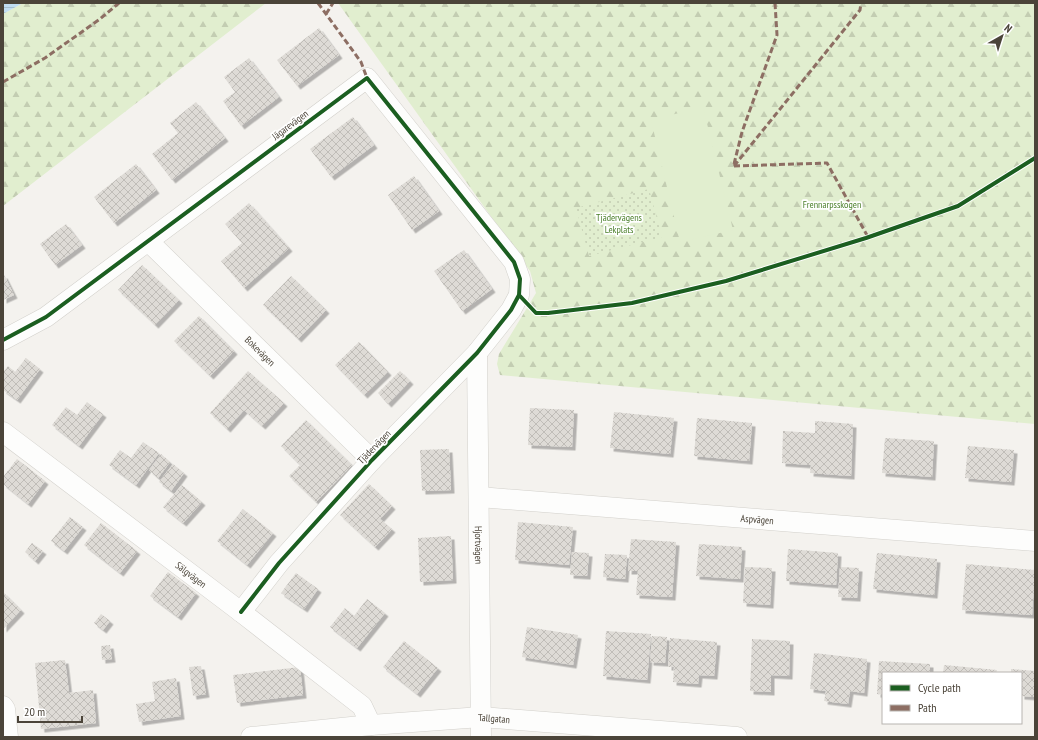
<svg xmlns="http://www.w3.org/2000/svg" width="1038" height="740" viewBox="0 0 1038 740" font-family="'PT Sans Narrow',sans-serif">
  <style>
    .forest { fill: url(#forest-firs) }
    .park { fill: url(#park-dots) }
    .garden { fill: #e1eecf }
    .water { fill: url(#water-rules) }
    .building { fill: url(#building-cross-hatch); filter: url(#shadow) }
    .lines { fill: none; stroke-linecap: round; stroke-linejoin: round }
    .minor-casing { stroke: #d2d0cb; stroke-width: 21 }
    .minor { stroke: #fdfdfc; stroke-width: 20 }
    .quiet { stroke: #8d6e63; stroke-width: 3; stroke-dasharray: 6 3; stroke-linecap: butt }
    .cycleway-casing { stroke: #fff; stroke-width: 6 }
    .cycleway { stroke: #1b5e20; stroke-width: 4 }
    .labels { text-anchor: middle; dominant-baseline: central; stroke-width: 3.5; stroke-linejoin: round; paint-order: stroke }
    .street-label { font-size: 10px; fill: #4b4439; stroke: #fff }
    .park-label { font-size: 10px; fill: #4a7f2a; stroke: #fff }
  </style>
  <defs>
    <pattern id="forest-firs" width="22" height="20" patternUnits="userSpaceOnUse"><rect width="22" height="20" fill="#e1eecf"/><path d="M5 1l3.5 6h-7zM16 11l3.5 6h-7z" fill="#c3cdb2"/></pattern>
    <pattern id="park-dots" width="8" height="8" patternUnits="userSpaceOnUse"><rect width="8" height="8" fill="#e1eecf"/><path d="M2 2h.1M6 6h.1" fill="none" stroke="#c3cdb2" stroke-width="1.8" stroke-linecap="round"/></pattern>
    <pattern id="water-rules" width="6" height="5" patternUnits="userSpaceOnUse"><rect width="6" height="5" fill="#c0ddf1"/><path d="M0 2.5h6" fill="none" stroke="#a6bfcf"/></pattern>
    <pattern id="building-cross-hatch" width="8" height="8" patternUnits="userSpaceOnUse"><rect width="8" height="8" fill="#dedbd6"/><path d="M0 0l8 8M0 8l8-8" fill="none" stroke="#c0bdb8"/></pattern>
    <filter id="shadow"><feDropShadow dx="3.5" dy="3.5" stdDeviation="0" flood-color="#0004"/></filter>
  </defs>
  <rect width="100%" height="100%" fill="#f4f2ee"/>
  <path class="forest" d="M 23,3 L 266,3 L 3,206 L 3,14 Z
    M 338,3 L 1035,3 L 1035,424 L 500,375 L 497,364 L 499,354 L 536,293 L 530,271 Z"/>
  <path class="park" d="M 649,189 L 662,237 L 589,256 L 576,208 Z"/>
  <path class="garden" d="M 703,107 L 733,230 L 680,242 L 651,120 Z"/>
  <path class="water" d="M 3,3 L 23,3 L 3,14 Z"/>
  <path class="building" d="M 319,28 L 339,55 L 297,86 L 277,60 Z
    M 249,58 L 279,97 L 241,126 L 223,101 L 235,92 L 224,77 Z
    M 196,102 L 225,138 L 172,180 L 152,154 L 178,133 L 170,123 Z
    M 353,117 L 374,145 L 331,177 L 310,149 Z
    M 136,164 L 156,190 L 114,223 L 94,197 Z
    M 414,176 L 439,211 L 412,230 L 388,195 Z
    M 249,203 L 289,248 L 244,288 L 221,261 L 242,243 L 225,224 Z
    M 66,224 L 82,245 L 55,265 L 40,244 Z
    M 464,250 L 492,289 L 462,311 L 434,271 Z
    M 142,265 L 179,300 L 155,325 L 118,290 Z
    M 3,275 L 4,275 L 14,295 L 3,300 Z
    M 291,276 L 326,310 L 298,339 L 263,305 Z
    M 199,316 L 234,351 L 210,376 L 174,341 Z
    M 359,342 L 388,372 L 364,395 L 335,365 Z
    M 26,358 L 40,369 L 17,400 L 3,390 L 3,372 L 8,366 L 15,372 Z
    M 248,371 L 284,403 L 262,426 L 244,410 L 227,429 L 210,413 Z
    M 400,371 L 410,381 L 388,404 L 378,393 Z
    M 87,402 L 103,414 L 79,446 L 52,425 L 66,407 L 77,415 Z
    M 530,408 L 574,410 L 572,447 L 528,445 Z
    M 614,412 L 674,418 L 670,454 L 610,448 Z
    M 697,418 L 752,423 L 749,461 L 694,456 Z
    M 306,420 L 352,465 L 316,502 L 289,476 L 300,465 L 281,446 Z
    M 815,421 L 853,424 L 851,476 L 810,473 L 811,465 L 782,463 L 783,431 L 815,433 Z
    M 885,438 L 934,441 L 932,477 L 882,473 Z
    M 143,442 L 159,453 L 136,485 L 109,465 L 120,450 L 131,458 Z
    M 968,446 L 1014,450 L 1011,482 L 965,478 Z
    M 449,449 L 451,490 L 422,491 L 420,450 Z
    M 161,454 L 170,462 L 158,478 L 149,470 Z
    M 17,459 L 45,481 L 28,504 L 3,484 L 3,477 Z
    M 173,464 L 184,473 L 171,491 L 159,482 Z
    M 369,484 L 392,506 L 380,519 L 392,529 L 375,547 L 340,515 Z
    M 182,485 L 202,502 L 183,523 L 163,507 Z
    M 243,509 L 273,533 L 247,565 L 217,541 Z
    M 70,517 L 83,527 L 64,551 L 51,541 Z
    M 518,522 L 573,527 L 569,565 L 515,560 Z
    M 101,523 L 137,551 L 120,573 L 84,545 Z
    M 451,536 L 453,580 L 420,582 L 418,538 Z
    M 631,539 L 676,542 L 672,597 L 636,595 L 638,571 L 628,571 Z
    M 32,543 L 43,551 L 35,561 L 25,552 Z
    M 699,544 L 742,547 L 740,579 L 696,576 Z
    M 788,549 L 838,553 L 836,585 L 786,581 Z
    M 572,552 L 589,553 L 587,576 L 570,575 Z
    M 877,553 L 937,559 L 934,595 L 873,589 Z
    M 605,554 L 627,555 L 625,579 L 603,577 Z
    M 966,564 L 1035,570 L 1032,615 L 962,610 Z
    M 745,567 L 772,568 L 770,605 L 743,603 Z
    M 840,567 L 859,568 L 857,598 L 838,597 Z
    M 168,572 L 196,593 L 178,617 L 150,596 Z
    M 296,573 L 318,589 L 304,609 L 281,593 Z
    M 3,592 L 21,610 L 3,629 Z
    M 367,599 L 385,613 L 357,648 L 330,627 L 345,608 L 354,616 Z
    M 101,614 L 110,621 L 103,630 L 94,623 Z
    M 527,627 L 578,635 L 573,665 L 522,657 Z
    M 606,631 L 651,634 L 647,680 L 603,676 Z
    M 652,636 L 667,637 L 665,663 L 650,662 Z
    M 670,638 L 717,642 L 714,676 L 699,675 L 698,684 L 673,682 L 674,667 L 668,667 Z
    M 752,639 L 790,641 L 789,676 L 771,675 L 771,692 L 750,691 Z
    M 404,641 L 438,668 L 417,694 L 383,667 Z
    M 110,645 L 112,659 L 102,660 L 101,646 Z
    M 814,653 L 867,659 L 864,693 L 850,691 L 848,704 L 824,701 L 826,691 L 810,689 Z
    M 65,660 L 69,693 L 93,690 L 96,723 L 41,729 L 35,663 Z
    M 879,661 L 930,664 L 930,673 L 883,673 L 883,695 L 877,694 Z
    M 944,665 L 997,670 L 996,673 L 943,673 Z
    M 201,666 L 206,694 L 193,696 L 189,667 Z
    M 300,667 L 303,695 L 237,703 L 233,675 Z
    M 1011,669 L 1035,671 L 1035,697 L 1021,696 L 1021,673 L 1011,673 Z
    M 176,678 L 181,716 L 139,722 L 136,704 L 155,701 L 152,682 Z"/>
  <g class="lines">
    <defs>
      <g id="minor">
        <path id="s1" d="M 148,241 L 372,460"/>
        <path d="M 3,340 L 46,317 L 367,78 L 514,262 L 520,279 L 519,295 L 511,310 L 477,353 L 372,460 L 279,563 L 241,612"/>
        <path id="s2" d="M 477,353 L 481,737"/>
        <path id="s3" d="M 3,432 L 241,612 L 362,706 L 371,725"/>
        <path id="s4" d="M 479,497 L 1035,541"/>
        <path d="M 3,706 L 5,709 L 8,737"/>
        <path id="s5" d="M 251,737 L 371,725 L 481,717 L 737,737"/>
      </g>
    </defs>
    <use href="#minor" class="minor-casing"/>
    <use href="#minor" class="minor"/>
    <path class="quiet" d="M 318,3 L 361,62 L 367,78
      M 326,14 L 333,3
      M 3,82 L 45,58 L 100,19 L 119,3
      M 734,164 L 742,132 L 777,35 L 775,3
      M 734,166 L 860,10 L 861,3
      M 734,166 L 827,163 L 868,237"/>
    <defs>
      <path id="cycleway" d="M 519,295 L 536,313 L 548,313 L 632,303 L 726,281 L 866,238 L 958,206 L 1035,158
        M 3,340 L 46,317 L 367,78 L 514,262 L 520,279 L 519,295 L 511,310 L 477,353 L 372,460 L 279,563 L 241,612"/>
    </defs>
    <use href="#cycleway" class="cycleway-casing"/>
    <use href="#cycleway" class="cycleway"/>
  </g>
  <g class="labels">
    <g class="street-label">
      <text transform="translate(290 125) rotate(-37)">Jägarevägen</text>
      <text stroke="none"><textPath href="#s1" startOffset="157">Bokevägen</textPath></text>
      <text transform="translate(374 447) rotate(-46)">Tjädervägen</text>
      <text stroke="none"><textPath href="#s4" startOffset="279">Aspvägen</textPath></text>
      <text stroke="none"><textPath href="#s2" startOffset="192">Hjortvägen</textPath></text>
      <text stroke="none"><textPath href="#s3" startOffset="236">Sälgvägen</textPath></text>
      <text stroke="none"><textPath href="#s5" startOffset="244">Tallgatan</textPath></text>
    </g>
    <g class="park-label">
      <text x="832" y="204">Frennarpsskogen</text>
      <text x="619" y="217">Tjädervägens<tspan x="619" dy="12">Lekplats</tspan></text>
    </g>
  </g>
  <rect width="1038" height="740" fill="none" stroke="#4b4439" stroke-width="8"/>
  <rect x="882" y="672" width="140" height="52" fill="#ffffff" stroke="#b7b4b0"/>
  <rect x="890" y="685" width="20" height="6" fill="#1b5e20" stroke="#b7b4b0"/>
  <text x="918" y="692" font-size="12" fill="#4b4439">Cycle path</text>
  <rect x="890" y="705" width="20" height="6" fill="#8d6e63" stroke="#b7b4b0"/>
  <text x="918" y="712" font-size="12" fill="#4b4439">Path</text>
  <g transform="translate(1002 36) rotate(39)" stroke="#ffffff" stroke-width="3" paint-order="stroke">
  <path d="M0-3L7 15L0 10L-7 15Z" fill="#4b4439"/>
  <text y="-6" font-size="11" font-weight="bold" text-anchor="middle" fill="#4b4439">N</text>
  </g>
  <path d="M18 716v6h64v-6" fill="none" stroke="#4b4439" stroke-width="2"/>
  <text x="24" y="716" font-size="12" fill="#4b4439" stroke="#ffffff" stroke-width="3" paint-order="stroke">20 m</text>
</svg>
